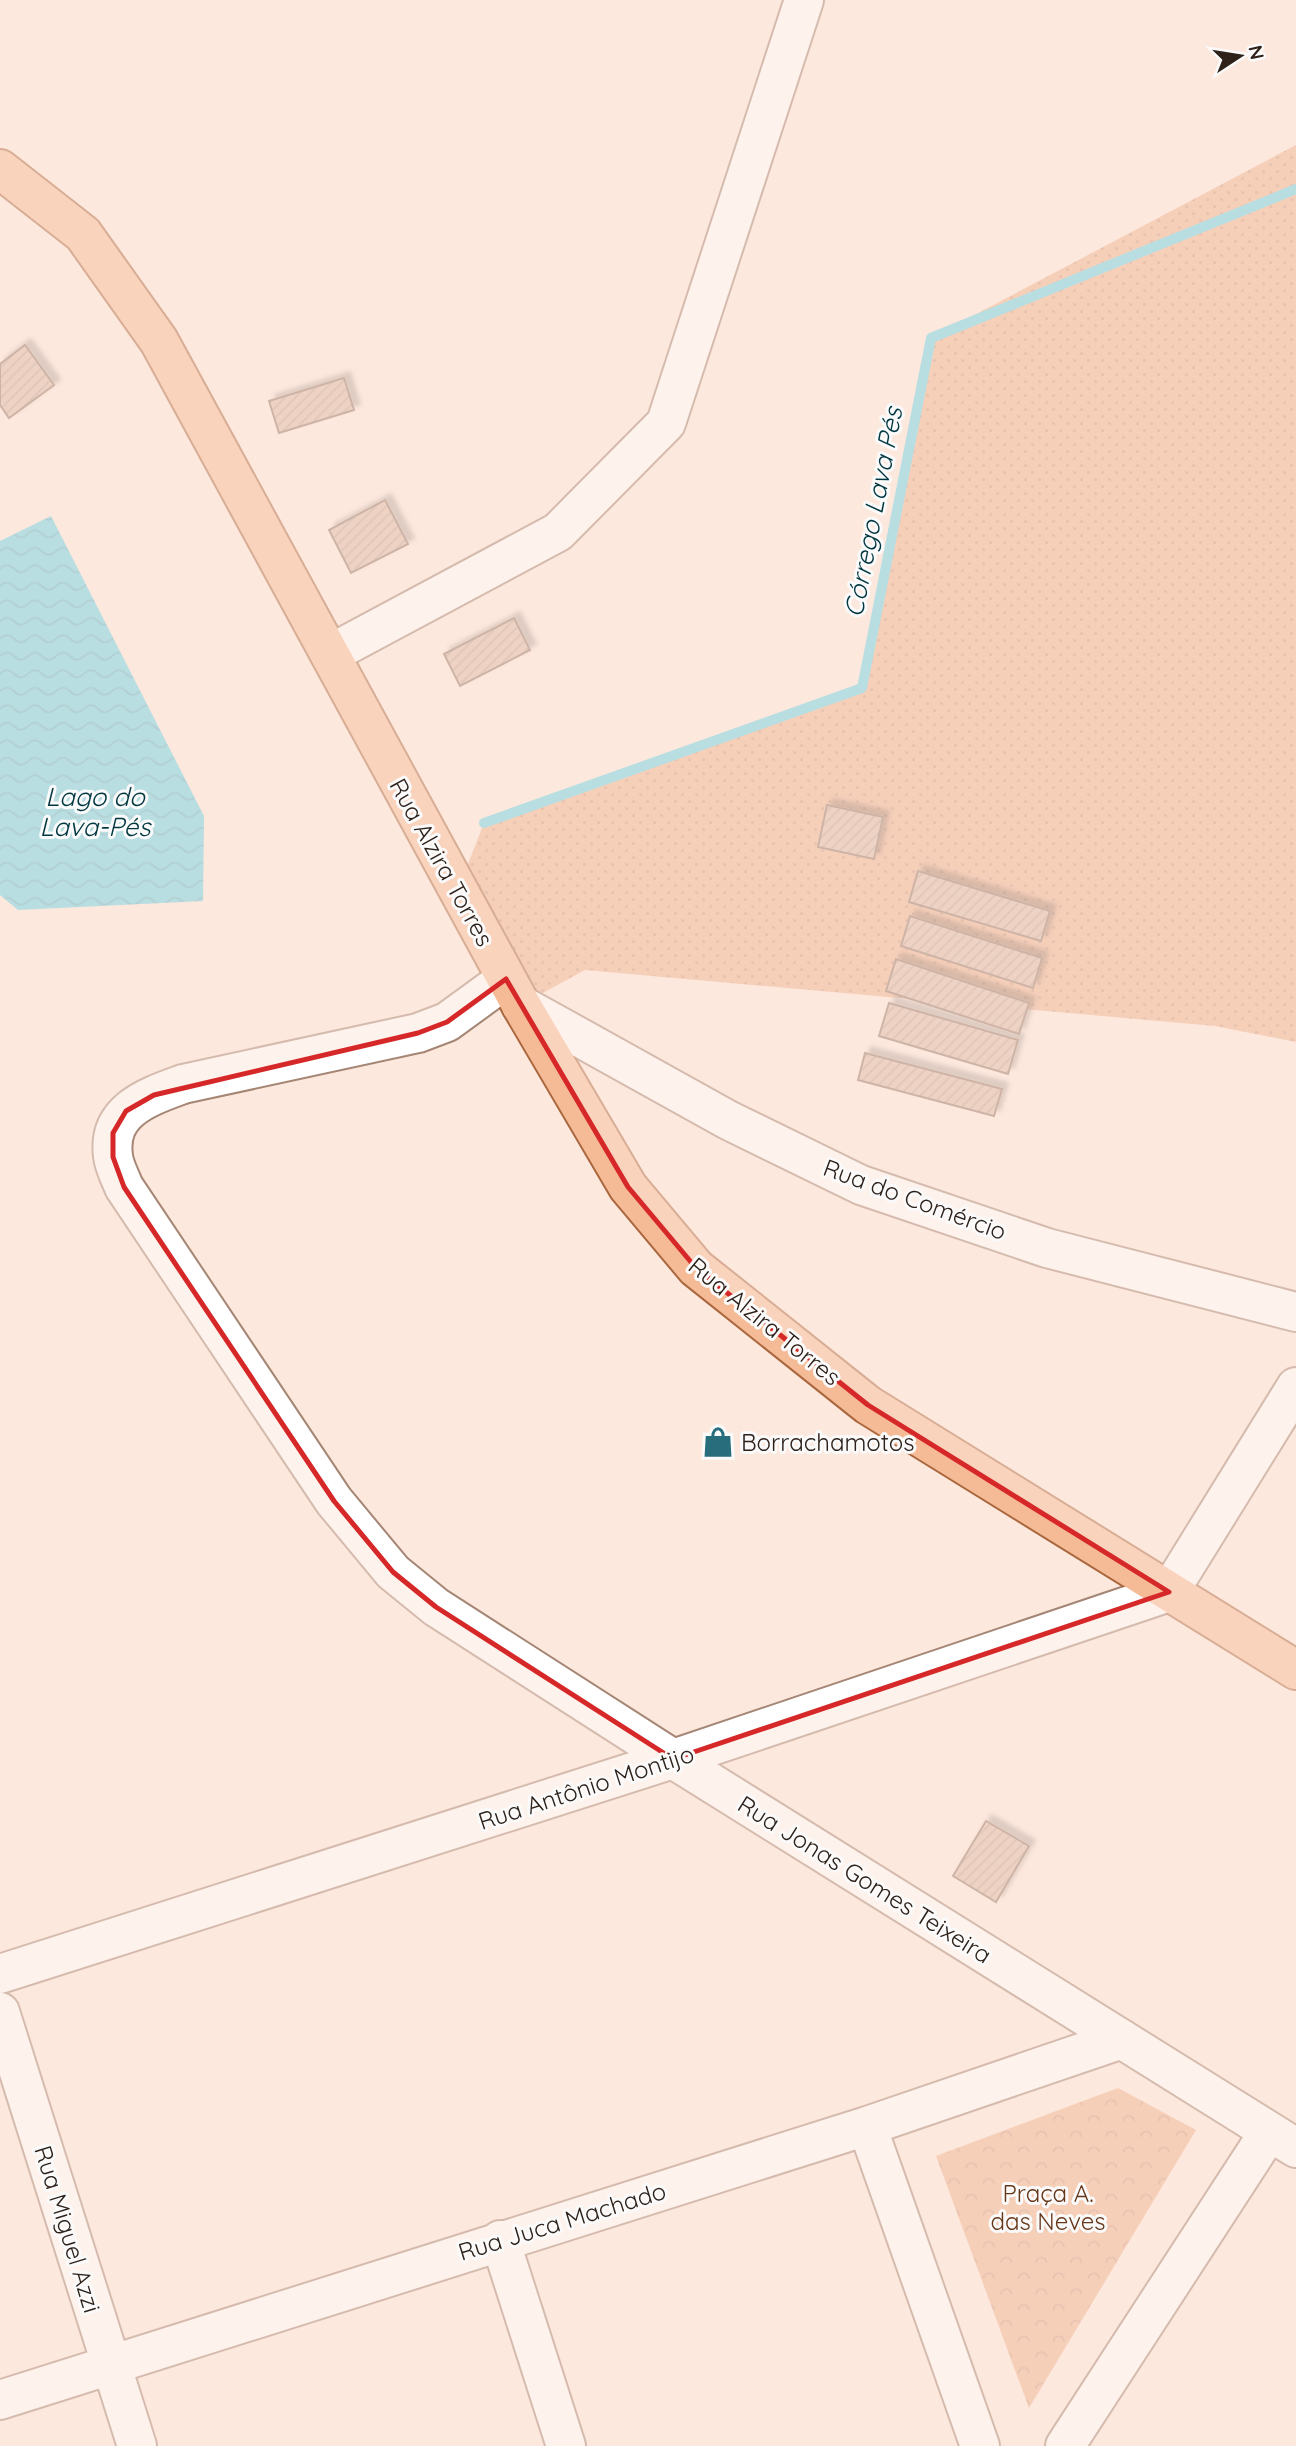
<svg xmlns="http://www.w3.org/2000/svg" width="1296" height="2446" viewBox="0 0 1296 2446" font-family="Quicksand,sans-serif">
  <style>
    .grass { fill: url(#grass-dots) }
    .park { fill: url(#park-crowns) }
    .water { fill: url(#water-waves) }
    .lines { fill: none; stroke-linecap: round; stroke-linejoin: round }
    .stream { stroke: #65d2e8; stroke-width: 10 }
    .building { fill: url(#building-hatch); stroke: #967766; stroke-width: 2; filter: url(#shadow) }
    .minor-casing { stroke: #a58675; stroke-width: 42 }
    .major-casing { stroke: #aa673e; stroke-width: 42 }
    .minor { stroke: #fff; stroke-width: 38 }
    .major { stroke: #f5bb97; stroke-width: 38 }
    .marked { fill: none; stroke: #d62828; stroke-width: 5; stroke-linejoin: round }
    .labels { text-anchor: middle; dominant-baseline: central; stroke-width: 6; stroke-linejoin: round; paint-order: stroke }
    .street-label { font-size: 24px; fill: #2d211a; stroke: #fafafa }
    .poi-label { font-size: 24px; fill: #2d211a; stroke: #fafafa; text-anchor: start }
    .park-label { font-size: 24px; fill: #673719; stroke: #fafafa }
    .water-label { font-size: 26px; font-style: italic; fill: #013741; stroke: #fafafa }
  </style>
  <defs>
    <pattern id="grass-dots" width="8" height="8" patternUnits="userSpaceOnUse" patternTransform="scale(1.75)"><rect width="8" height="8" fill="#edb18f"/><path d="M2 2h.1M6 6h.1" fill="none" stroke="#cc987b" stroke-width="1.8" stroke-linecap="round"/></pattern>
    <pattern id="park-crowns" width="20" height="18" patternUnits="userSpaceOnUse" patternTransform="scale(1.75)"><rect width="20" height="18" fill="#edb18f"/><path d="M2 6a3 3 0 1 1 6 0M12 15a3 3 0 1 1 6 0" fill="none" stroke="#cc987b"/></pattern>
    <pattern id="water-waves" width="16" height="10" patternUnits="userSpaceOnUse" patternTransform="scale(1.75)"><rect width="16" height="10" fill="#65d2e8"/><path d="M0 5q4-4 8 0t8 0" fill="none" stroke="#58b4c6"/></pattern>
    <pattern id="building-hatch" width="6" height="6" patternUnits="userSpaceOnUse" patternTransform="scale(1.75)"><rect width="6" height="6" fill="#dbbaa7"/><path d="M-1 1l2-2M0 6l6-6M5 7l2-2" fill="none" stroke="#bca08f"/></pattern>
    <filter id="shadow"><feDropShadow dx="6" dy="-6" stdDeviation="2" flood-color="#0004"/></filter>
  </defs>
  <rect width="100%" height="100%" fill="#fde8dd"/>
  <path class="grass" d="M 1296,145 L 1296,1042 L 1215,1026 L 585,970 L 521,1005 L 457,892 L 484,823 L 862,688 L 931,338 Z"/>
  <path class="park" d="M 1118,2088 L 1196,2130 L 1029,2408 L 936,2156 Z"/>
  <path class="water" d="M 51,516 L 204,816 L 203,901 L 18,910 L 0,895 L 0,541 Z"/>
  <g class="lines">
    <path class="stream" d="M 484,823 L 862,688 L 931,338 L 1296,189"/>
  </g>
  <path class="building" d="M 25,345 L 54,385 L 9,418 L 0,405 L 0,364 Z
    M 344,378 L 354,410 L 279,433 L 269,401 Z
    M 385,500 L 408,544 L 351,573 L 329,530 Z
    M 514,618 L 530,650 L 460,686 L 444,654 Z
    M 827,805 L 883,817 L 874,859 L 818,847 Z
    M 918,871 L 1050,911 L 1041,941 L 909,902 Z
    M 910,916 L 1042,958 L 1033,988 L 901,946 Z
    M 896,959 L 1029,1003 L 1019,1034 L 886,991 Z
    M 889,1003 L 1018,1040 L 1008,1074 L 879,1036 Z
    M 865,1053 L 1002,1089 L 994,1116 L 858,1080 Z
    M 986,1821 L 1029,1846 L 996,1902 L 953,1876 Z"/>
  <g class="lines">
    <defs>
      <path id="minor" d="M 330,654 L 558,532 L 666,423 L 804,0
        M 506,979 L 447,1022 L 418,1033 L 183,1084 C 148,1097 107,1110 113,1156 C 114,1166 120,1177 124,1187 L 334,1501 L 393,1572 L 436,1607 L 673,1759 L 1296,2148
        M 521,1005 L 728,1120 L 861,1185 L 1047,1248 L 1296,1312
        M 0,1974 L 673,1759 L 1169,1592 L 1296,1387
        M 0,2012 L 137,2446
        M 867,2126 L 980,2446
        M 500,2240 L 566,2446
        M 0,2400 L 867,2126 L 1122,2039
        M 1065,2446 L 1269,2132"/>
      <path id="major" d="M 0,169 L 83,234 L 159,341 L 521,1005 L 628,1187 L 696,1268 L 868,1405 L 1296,1670"/>
    </defs>
    <use href="#minor" class="minor-casing"/>
    <use href="#major" class="major-casing"/>
    <use href="#minor" class="minor"/>
    <use href="#major" class="major"/>
  </g>
  <path d="M0 0H1296V2446H0ZM 506,979 L 628,1187 L 696,1268 L 868,1405 L 1169,1592 L 673,1759 L 436,1607 L 393,1572 L 334,1501 L 124,1187 L 113,1157 L 113,1133 L 126,1111 L 154,1095 L 418,1033 L 447,1022 Z" fill="#fde8dd" fill-opacity=".55" fill-rule="evenodd"/>
  <path class="marked" d="M 506,979 L 628,1187 L 696,1268 L 868,1405 L 1169,1592 L 673,1759 L 436,1607 L 393,1572 L 334,1501 L 124,1187 L 113,1157 L 113,1133 L 126,1111 L 154,1095 L 418,1033 L 447,1022 Z"/>
  <defs>
    <symbol id="shop-bare" viewBox="-9 -9 18 18"><path d="M-5-2.5h2.3a2.7 3.5 0 0 1 5.4 0H5L5.5 6h-11ZM-1.5-2.5h3a1.5 2.3 0 0 0-3 0Z" fill="#276d7b" stroke="#fafafa" stroke-width="2.5" paint-order="stroke"/></symbol>
  </defs>
  <g fill-rule="evenodd">
    <use href="#shop-bare" x="696" y="1420" width="44" height="44"/>
  </g>
  <g class="labels">
    <g class="street-label">
      <text transform="translate(442 862) rotate(61)">Rua Alzira Torres</text>
      <text transform="translate(915 1199) rotate(20)">Rua do Comércio</text>
      <text transform="translate(765 1321) rotate(39)">Rua Alzira Torres</text>
      <text transform="translate(586 1787) rotate(-18)">Rua Antônio Montijo</text>
      <text transform="translate(865 1879) rotate(32)">Rua Jonas Gomes Teixeira</text>
      <text transform="translate(562 2221) rotate(-17)">Rua Juca Machado</text>
      <text transform="translate(68 2229) rotate(73)">Rua Miguel Azzi</text>
    </g>
    <g class="poi-label">
      <text x="741" y="1442">Borrachamotos</text>
    </g>
    <g class="park-label">
      <text x="1048" y="2193">Praça A.<tspan x="1048" dy="28">das Neves</tspan></text>
    </g>
    <g class="water-label">
      <text transform="translate(873 512) rotate(-79)">Córrego Lava Pés</text>
      <text x="95" y="796">Lago do<tspan x="95" dy="30">Lava-Pés</tspan></text>
    </g>
  </g>
  <g transform="translate(1240 56) rotate(78)" stroke="#fafafa" stroke-width="5" paint-order="stroke">
  <path d="M0-5L12 26L0 18L-12 26Z" fill="#2d211a"/>
  <text y="-10" font-size="19" font-weight="bold" text-anchor="middle" fill="#2d211a">N</text>
  </g>
</svg>
